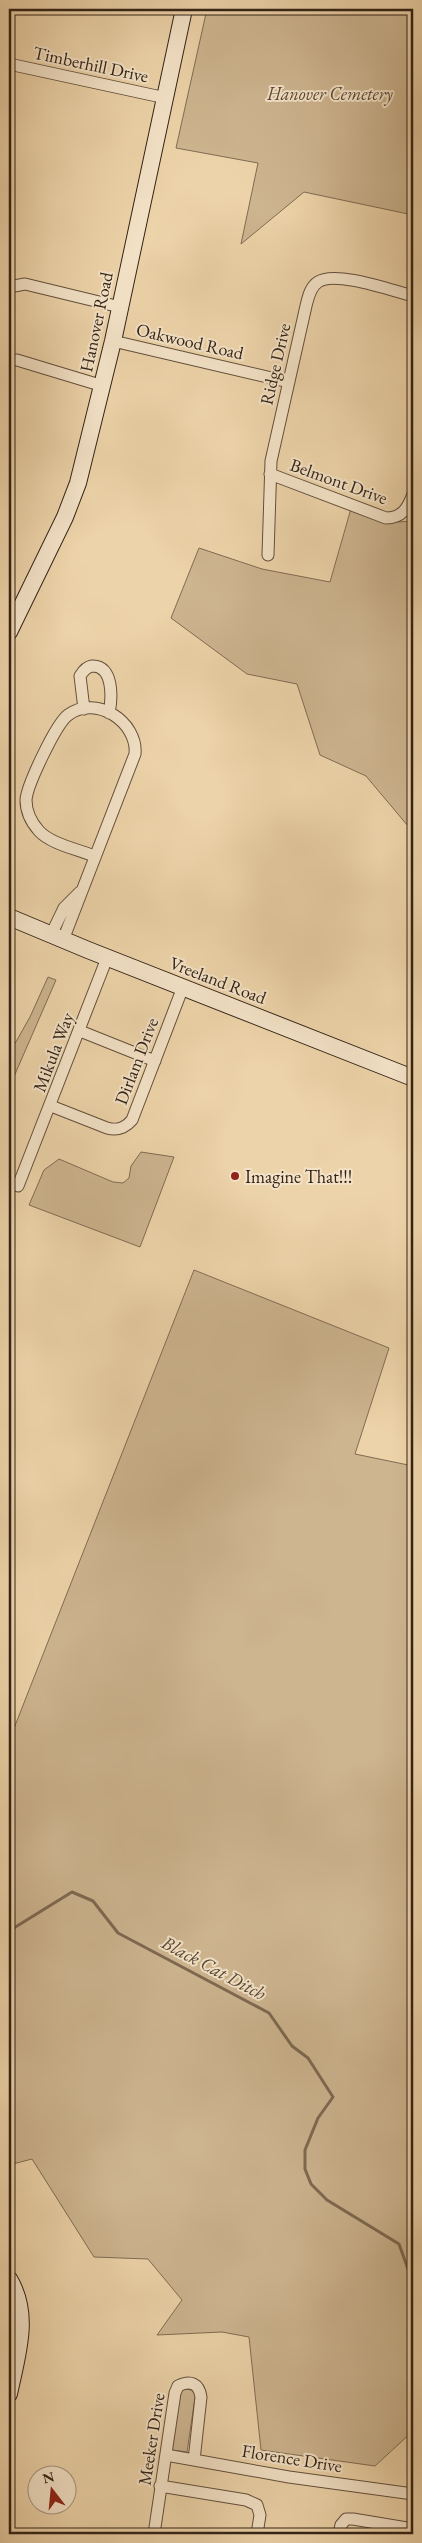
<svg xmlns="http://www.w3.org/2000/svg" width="422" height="2543" viewBox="0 0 422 2543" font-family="'EB Garamond',serif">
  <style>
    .green { fill: #cdb590; stroke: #806c54 }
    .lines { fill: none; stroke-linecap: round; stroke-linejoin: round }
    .stream { stroke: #7d6951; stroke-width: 3 }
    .street-casing { stroke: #624f3c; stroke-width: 13 }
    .secondary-casing { stroke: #332317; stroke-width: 18 }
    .street { stroke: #f3e2c7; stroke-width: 11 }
    .secondary { stroke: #f3e2c7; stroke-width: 16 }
    .poi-dot { fill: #8f2418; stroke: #f3e2c7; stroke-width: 2 }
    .labels { text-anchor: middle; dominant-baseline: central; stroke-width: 4; stroke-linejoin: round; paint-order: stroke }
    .street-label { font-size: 18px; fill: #332317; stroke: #f3e2c7 }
    .park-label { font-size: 18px; font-style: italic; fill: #5a4835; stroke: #f3e2c7 }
    .poi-label { font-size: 18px; fill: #332317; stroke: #f3e2c7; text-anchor: start }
    .water-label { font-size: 19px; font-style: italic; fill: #584634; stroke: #f3e2c7 }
  </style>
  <rect width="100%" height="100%" fill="#edd3a9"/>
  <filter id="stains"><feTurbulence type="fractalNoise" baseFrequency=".004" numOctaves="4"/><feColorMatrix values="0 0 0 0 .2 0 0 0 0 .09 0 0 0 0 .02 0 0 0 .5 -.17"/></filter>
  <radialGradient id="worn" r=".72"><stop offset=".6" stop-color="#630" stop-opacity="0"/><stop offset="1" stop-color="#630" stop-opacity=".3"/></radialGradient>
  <path class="green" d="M 207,9 L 413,9 L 413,215 L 304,192 L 241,244 L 258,163 L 176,148 Z
    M 352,505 L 398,522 L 413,521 L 413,832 L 366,776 L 320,755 L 297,684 L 247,674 L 171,618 L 199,548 L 262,569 L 330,582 Z
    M 48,977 L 56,980 L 9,1088 L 9,1054 L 30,1017 Z
    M 141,1152 L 174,1157 L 140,1247 L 29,1205 L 44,1170 L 59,1159 L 113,1182 L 123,1183 L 129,1178 L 131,1166 Z
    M 194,1270 L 389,1348 L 355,1454 L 413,1466 L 413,2431 L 375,2466 L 261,2450 L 249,2337 L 222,2332 L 157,2335 L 182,2300 L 148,2259 L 94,2257 L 32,2159 L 9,2165 L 9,1741 Z
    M 181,2388 L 196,2391 L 187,2452 L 172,2450 Z"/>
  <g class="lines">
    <path class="stream" d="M 9,1931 L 72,1892 L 93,1901 L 118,1933 L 269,2013 L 292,2046 L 308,2058 L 333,2097 L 318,2118 L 305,2150 L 305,2169 L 311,2184 L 327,2200 L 399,2244 L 413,2283"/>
    <defs>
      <path id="street" d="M 9,64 L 166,98
        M 9,287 L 25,284 L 120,307
        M 113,341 L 289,382
        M 9,360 L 17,360 L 103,386
        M 270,474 L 386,518 C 402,518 408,508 413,494
        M 268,555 L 271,461 L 306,306 C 308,298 310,287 318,282 C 335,270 393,291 413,296
        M 84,709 L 80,676 C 83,671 86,667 92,666 C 114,665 112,699 109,713
        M 51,935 L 64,908 L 80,892
        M 63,940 L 135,754 C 138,722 96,694 68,715 C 56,724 27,785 26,800 C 26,811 31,822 39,831 C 51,844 77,849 94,856
        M 80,1031 L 155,1061
        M 51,1106 L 107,1128 C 118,1131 125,1128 132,1120 L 183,987
        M 18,1186 L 107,958
        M 166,2455 L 289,2477 L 413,2494
        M 160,2486 L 246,2500 L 257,2505 L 260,2515 L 257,2534
        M 154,2534 L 175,2393 L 178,2386 C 190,2380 199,2383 201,2397 L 194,2460
        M 339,2534 L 341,2525 L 346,2519 L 353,2519 L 413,2529"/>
      <path id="secondary" d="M 9,632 L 65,517 L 78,483 L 113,341 L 184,9
        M 9,917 L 88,950 L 413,1078
        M 9,2279 C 31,2315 17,2355 9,2394"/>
    </defs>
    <use href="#street" class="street-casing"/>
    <use href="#secondary" class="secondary-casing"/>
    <use href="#street" class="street"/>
    <use href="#secondary" class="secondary"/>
  </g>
  <circle class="poi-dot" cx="235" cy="1176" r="5"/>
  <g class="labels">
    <g class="street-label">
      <text transform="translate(91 64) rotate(12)">Timberhill Drive</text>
      <text transform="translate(96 322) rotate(-78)">Hanover Road</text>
      <text transform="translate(190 341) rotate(13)">Oakwood Road</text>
      <text transform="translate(275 364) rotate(-77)">Ridge Drive</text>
      <text transform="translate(339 481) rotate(20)">Belmont Drive</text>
      <text transform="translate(218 980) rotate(21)">Vreeland Road</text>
      <text transform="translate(53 1052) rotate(-69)">Mikula Way</text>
      <text transform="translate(136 1061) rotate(-69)">Dirlam Drive</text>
      <text transform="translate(151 2439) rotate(-81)">Meeker Drive</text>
      <text transform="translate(292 2458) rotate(9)">Florence Drive</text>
    </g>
    <g class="park-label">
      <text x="330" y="93">Hanover Cemetery</text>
    </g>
    <g class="poi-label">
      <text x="245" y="1176">Imagine That!!!</text>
    </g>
    <g class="water-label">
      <text transform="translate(214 1968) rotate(28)">Black Cat Ditch</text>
    </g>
  </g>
  <rect width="422" height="2543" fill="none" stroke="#edd3a9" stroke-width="30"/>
  <rect x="10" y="10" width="402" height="2523" fill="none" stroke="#332317" stroke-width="2.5"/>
  <rect x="15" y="15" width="392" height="2513" fill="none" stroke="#332317"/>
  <g transform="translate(52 2490) rotate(344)"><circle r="24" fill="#f3e2c7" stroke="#a69681"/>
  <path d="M0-4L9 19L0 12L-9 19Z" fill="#8f2418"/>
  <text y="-8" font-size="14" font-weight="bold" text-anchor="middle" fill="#332317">N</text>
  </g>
  <rect width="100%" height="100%" filter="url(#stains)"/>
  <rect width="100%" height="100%" fill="url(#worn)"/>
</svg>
